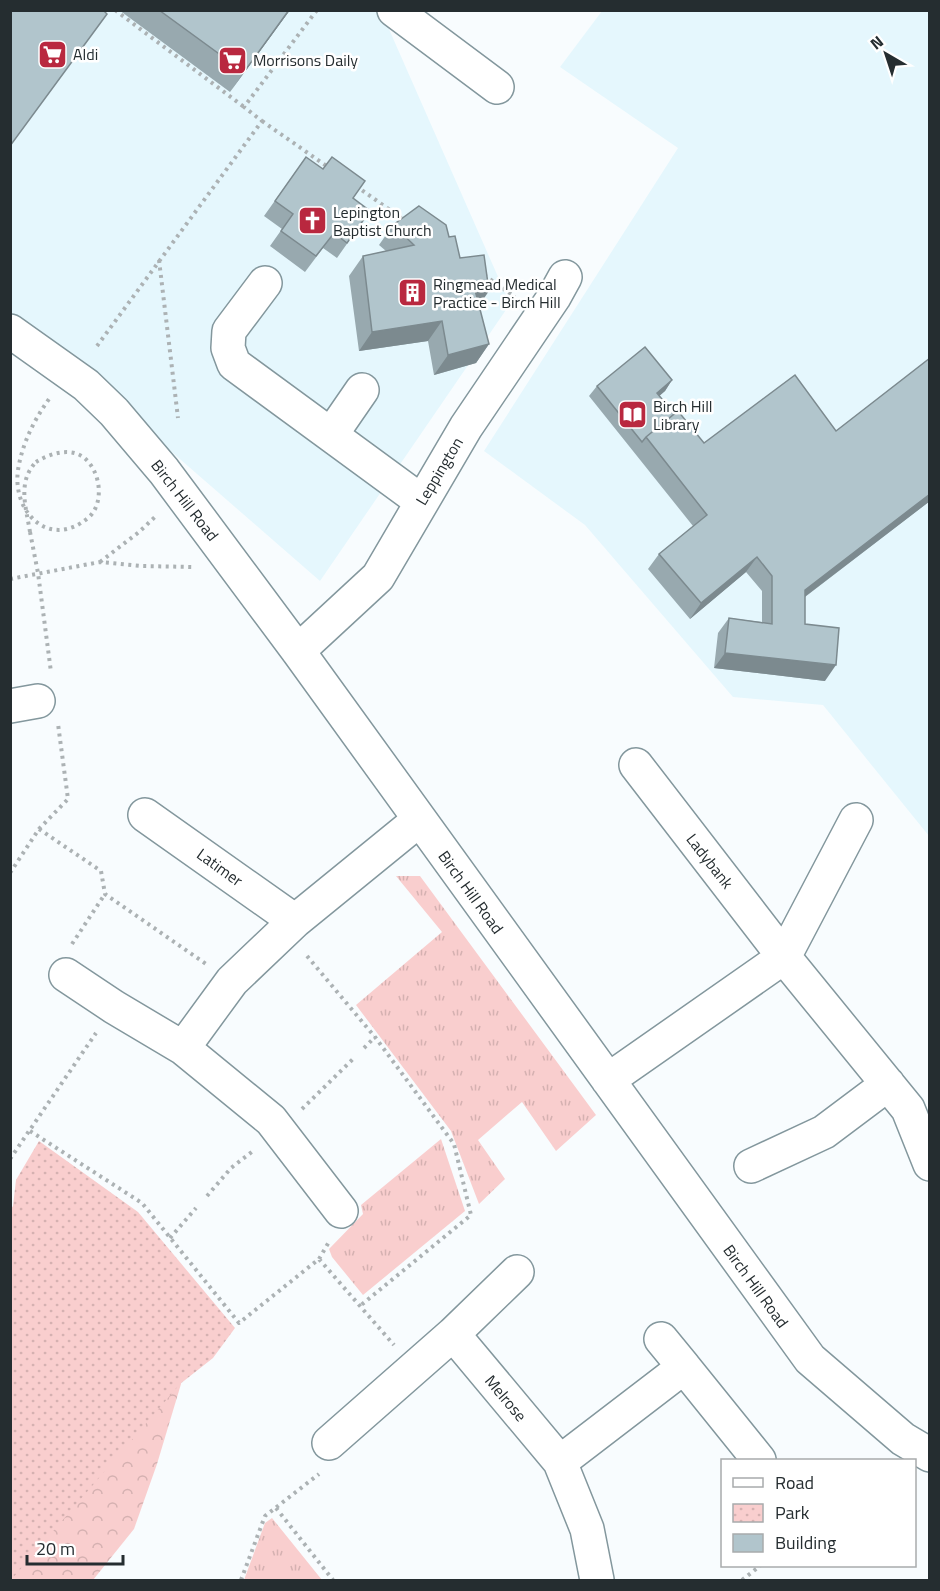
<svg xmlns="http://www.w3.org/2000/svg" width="940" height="1591" viewBox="0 0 940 1591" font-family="'Titillium Web',sans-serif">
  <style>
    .built { fill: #e5f7fd }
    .grass { fill: url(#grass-tufts) }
    .forest { fill: url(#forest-crowns) }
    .park { fill: url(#park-dots) }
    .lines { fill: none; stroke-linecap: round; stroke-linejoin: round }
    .minor-casing { stroke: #83979d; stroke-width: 36 }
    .path { stroke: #acb2b4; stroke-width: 4; stroke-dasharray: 3 4.5; stroke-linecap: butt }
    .minor { stroke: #fff; stroke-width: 33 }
    .path-bridge { stroke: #acb2b4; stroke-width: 4; stroke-dasharray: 3 4.5; stroke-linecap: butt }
    .wall { fill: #98a9af }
    .shaded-wall { fill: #7c8a8f }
    .building { fill: #b1c5cc; stroke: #7c8a8f; stroke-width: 1.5 }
    .labels { text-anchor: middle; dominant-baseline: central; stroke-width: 5; stroke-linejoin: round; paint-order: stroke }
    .poi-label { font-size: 16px; fill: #252d30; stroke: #fff; text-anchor: start }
    .street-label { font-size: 16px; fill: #252d30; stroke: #fff }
  </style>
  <defs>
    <pattern id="grass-tufts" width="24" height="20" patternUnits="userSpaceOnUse" patternTransform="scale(1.5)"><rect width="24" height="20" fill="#f9cece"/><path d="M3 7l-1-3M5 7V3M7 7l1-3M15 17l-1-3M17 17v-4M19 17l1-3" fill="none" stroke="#d5b1b1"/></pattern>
    <pattern id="forest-crowns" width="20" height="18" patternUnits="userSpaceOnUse" patternTransform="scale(1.5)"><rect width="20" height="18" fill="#f9cece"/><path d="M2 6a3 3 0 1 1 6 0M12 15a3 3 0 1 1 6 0" fill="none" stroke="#d5b1b1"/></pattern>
    <pattern id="park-dots" width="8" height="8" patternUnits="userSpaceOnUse" patternTransform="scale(1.5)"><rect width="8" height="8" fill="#f9cece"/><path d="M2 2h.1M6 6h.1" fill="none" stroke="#d5b1b1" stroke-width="1.8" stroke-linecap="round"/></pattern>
  </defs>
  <rect width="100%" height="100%" fill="#f8fcfe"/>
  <path class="built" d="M 11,10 L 381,11 L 510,304 L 320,581 L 11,312 Z
    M 602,11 L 929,11 L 929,836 L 823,705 L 733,697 L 585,525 L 484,451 L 678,148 L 560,67 Z"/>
  <path class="grass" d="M 396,876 L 420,876 L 596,1115 L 556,1151 L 522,1102 L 478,1140 L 505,1179 L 479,1204 L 451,1131 L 356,1005 L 442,932 Z
    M 441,1139 L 465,1211 L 363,1295 L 332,1257 L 329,1249 L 363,1214 L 361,1205 Z
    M 272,1518 L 322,1580 L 244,1580 L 265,1523 Z"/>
  <path class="forest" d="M 183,1332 L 181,1384 L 157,1464 L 134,1529 L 93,1580 L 11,1580 L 10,1479 Z"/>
  <path class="park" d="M 39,1141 L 138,1212 L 235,1328 L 213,1358 L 180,1384 L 11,1580 L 11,1209 L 13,1206 L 16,1180 Z"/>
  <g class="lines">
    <defs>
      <path id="minor" d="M 394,10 L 497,87
        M 265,283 L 229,331 L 228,348 L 234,364 L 421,501
        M 10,331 L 86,385 L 114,412 L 164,471 L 298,651 L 810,1359 L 903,1439 L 930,1455
        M 331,435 L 362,390
        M 298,651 L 378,577 L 466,427 L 554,297 L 565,277
        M 10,706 L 38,701
        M 636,765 L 784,957 L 856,820
        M 145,815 L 295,921
        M 66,975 L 114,1007 L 183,1048 L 232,981 L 295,921 L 419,820
        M 183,1048 L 271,1120 L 341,1211
        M 608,1080 L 784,957 L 908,1109 L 930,1164
        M 751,1166 L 824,1132 L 888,1084
        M 453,1334 L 517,1272
        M 661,1339 L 684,1367
        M 329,1443 L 453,1334 L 560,1462 L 587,1529 L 597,1580
        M 560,1462 L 684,1367 L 759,1460"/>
    </defs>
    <use href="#minor" class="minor-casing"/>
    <path class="path" d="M 115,10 L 244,107
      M 262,121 L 328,167
      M 356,186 L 404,220
      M 159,260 L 178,418
      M 484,275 L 515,297
      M 97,346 L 262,121 L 244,107 L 317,10
      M 36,462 C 49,454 69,447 83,457 C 101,470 105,504 88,518 C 49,550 12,512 18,470 C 22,444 34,420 49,399
      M 30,532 L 38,573 L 51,672
      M 100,562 L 139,532 L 157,515
      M 10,579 L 100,562 L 141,566 L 194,567
      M 39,829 L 101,871 L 105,894 L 206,964
      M 10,873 L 39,829 L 68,799 L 58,724
      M 72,944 L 105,894
      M 307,956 L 375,1037 L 454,1144 L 471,1215 L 360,1306
      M 364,1048 L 375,1037
      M 302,1109 L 353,1059
      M 30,1131 L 142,1203 L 239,1323 L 319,1259 L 394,1345
      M 10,1159 L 96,1033
      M 207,1196 L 231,1168 L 253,1151
      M 170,1238 L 196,1208
      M 319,1259 L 330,1240
      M 276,1508 L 333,1580
      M 241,1580 L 265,1516 L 319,1474
      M 742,1580 L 760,1566"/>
    <use href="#minor" class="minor"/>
    <path class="path-bridge" d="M 30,532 C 26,507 17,482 36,462"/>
  </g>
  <path class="wall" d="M 119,10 L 290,10 L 230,92 Z
    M 306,157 L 353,198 L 370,211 L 337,258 L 323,248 L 305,272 L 270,246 L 282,229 L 264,216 Z
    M 393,225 L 449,237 L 460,258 L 479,306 L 489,344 L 476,363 L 434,375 L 428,341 L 359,351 L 349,276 L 363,256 L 386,251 L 379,245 Z
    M 930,358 L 930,501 L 805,597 L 805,624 L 825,681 L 714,668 L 718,633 L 729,618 L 762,622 L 762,591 L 746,572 L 690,619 L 648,569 L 659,554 L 693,526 L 589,396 L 597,386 L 672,380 L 665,391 L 659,396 L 674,414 L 704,443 L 836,431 Z"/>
  <path class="shaded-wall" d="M 289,10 L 290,10 L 230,92 L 244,72 Z
    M 475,290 L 489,291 L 476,310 Z
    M 442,321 L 428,341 L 359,351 L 372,332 Z
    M 489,344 L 476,363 L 434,375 L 448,355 Z
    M 672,380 L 665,391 L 650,404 L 657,393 Z
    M 930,494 L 930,501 L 794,605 L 805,590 Z
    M 757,557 L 746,572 L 690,619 L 701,603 Z
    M 725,653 L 836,665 L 825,681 L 714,668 Z"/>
  <path class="building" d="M 10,10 L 103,10 L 107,14 L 10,146 Z
    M 159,10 L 289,10 L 244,72 Z
    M 306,157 L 323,169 L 332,157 L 365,181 L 353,198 L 370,211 L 347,243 L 334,233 L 316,256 L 281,231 L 293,214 L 275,201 Z
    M 419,206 L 446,225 L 449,237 L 455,236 L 460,258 L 484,255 L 489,291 L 475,290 L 489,344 L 448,355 L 442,321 L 372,332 L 363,256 L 414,245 L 393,225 Z
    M 645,347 L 672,380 L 657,393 L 674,414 L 646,437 L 642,442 L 597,386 Z
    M 930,358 L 930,494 L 805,590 L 805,624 L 839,628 L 836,665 L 725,653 L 729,618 L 772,624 L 772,576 L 757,557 L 701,603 L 659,554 L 707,515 L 646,437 L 678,411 L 704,443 L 795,375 L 836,431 Z"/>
  <defs>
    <symbol id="supermarket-square" viewBox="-11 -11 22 22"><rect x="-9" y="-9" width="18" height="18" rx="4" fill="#b9283f" stroke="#fff"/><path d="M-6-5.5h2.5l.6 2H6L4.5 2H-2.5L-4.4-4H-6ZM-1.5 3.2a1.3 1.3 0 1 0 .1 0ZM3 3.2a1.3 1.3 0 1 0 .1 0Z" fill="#fff"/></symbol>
    <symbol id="church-square" viewBox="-11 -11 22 22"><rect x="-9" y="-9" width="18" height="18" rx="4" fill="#b9283f" stroke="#fff"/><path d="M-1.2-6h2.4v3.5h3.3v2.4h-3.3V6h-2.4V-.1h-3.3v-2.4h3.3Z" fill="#fff"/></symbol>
    <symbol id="building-square" viewBox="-11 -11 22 22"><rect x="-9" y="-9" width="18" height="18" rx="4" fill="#b9283f" stroke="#fff"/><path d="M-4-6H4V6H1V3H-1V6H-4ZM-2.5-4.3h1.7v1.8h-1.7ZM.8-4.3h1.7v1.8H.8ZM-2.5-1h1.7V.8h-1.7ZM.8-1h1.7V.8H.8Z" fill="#fff"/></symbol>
    <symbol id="library-square" viewBox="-11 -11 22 22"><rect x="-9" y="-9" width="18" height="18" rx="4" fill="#b9283f" stroke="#fff"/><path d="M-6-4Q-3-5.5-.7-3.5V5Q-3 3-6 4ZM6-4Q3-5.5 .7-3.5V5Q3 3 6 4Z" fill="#fff"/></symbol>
  </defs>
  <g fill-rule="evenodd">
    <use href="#supermarket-square" x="36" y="38" width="33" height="33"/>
    <use href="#supermarket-square" x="216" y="44" width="33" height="33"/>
    <use href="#church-square" x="296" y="204" width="33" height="33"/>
    <use href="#building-square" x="396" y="276" width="33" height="33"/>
    <use href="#library-square" x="616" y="398" width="33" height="33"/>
  </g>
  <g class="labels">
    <g class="poi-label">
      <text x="73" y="54">Aldi</text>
      <text x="253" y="60">Morrisons Daily</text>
      <text x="333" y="212">Lepington<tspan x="333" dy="18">Baptist Church</tspan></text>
      <text x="433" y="284">Ringmead Medical<tspan x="433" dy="18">Practice - Birch Hill</tspan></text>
      <text x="653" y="406">Birch Hill<tspan x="653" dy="18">Library</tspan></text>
    </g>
    <g class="street-label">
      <text transform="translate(439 471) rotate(-59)">Leppington</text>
      <text transform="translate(185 500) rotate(52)">Birch Hill Road</text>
      <text transform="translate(710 861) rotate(52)">Ladybank</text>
      <text transform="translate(220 867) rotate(36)">Latimer</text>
      <text transform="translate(471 892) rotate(54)">Birch Hill Road</text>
      <text transform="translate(756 1286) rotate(54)">Birch Hill Road</text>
      <text transform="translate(506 1398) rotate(50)">Melrose</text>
    </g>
  </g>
  <rect width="940" height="1591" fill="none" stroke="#252d30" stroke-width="24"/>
  <rect x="721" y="1459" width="195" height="108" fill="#ffffff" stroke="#a8abac" stroke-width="1.5"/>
  <rect x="733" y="1478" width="30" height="9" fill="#ffffff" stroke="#a8abac" stroke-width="1.5"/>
  <text x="775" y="1489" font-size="18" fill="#252d30">Road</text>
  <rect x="733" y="1504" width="30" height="18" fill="url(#park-dots)" stroke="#a8abac" stroke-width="1.5"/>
  <text x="775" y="1519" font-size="18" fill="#252d30">Park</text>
  <rect x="733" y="1534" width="30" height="18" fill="#b1c5cc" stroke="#a8abac" stroke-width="1.5"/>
  <text x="775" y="1549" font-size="18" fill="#252d30">Building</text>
  <g transform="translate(886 54) rotate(321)" stroke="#ffffff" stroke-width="4.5" paint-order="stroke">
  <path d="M0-4.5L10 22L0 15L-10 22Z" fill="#252d30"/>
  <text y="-9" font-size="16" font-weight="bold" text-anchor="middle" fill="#252d30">N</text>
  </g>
  <path d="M27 1555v9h96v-9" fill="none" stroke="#252d30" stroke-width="3"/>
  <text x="36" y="1555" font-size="18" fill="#252d30" stroke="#ffffff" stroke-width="4.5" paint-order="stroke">20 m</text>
</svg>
